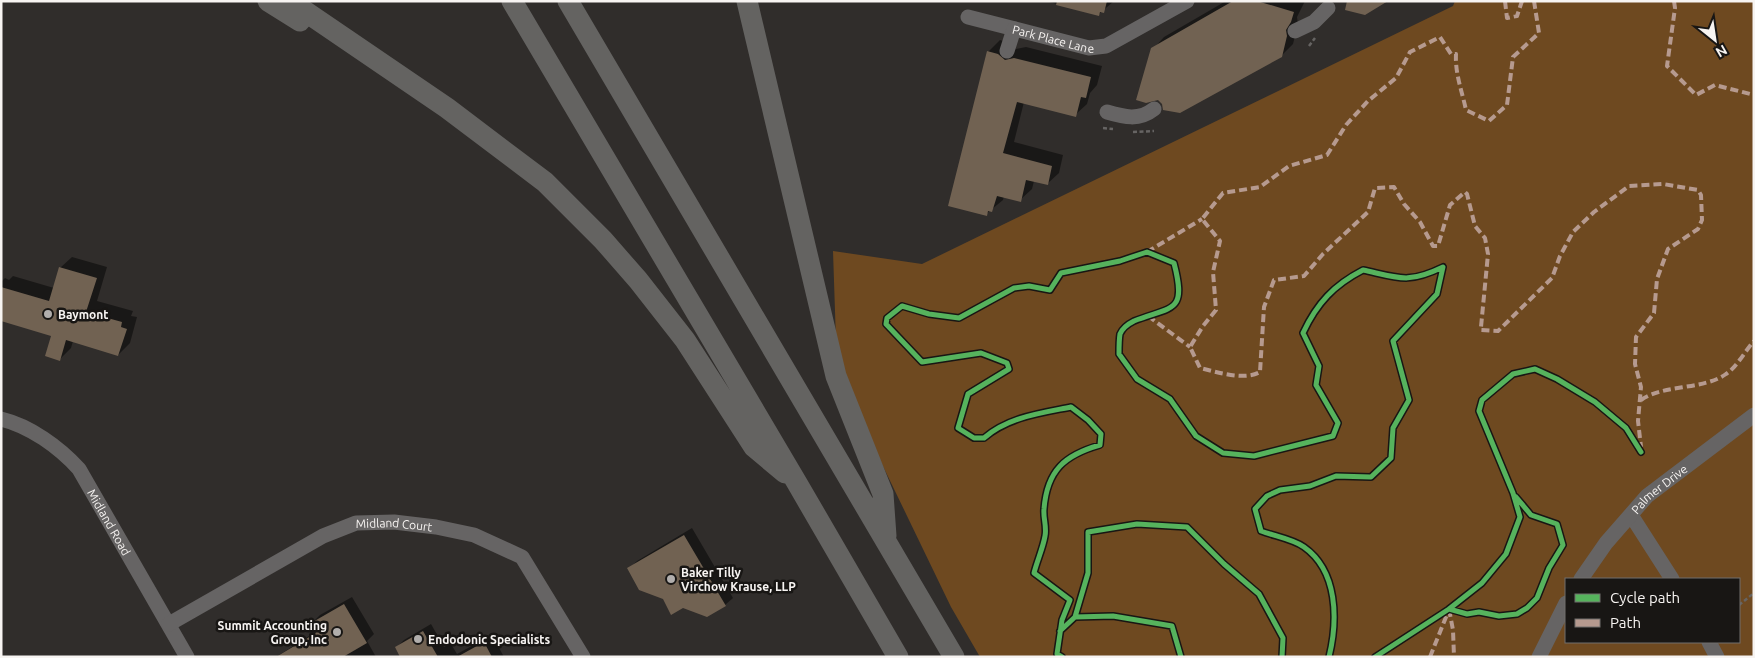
<svg xmlns="http://www.w3.org/2000/svg" width="1755" height="658" viewBox="0 0 1755 658" font-family="Ubuntu,sans-serif">
  <style>
    .green { fill: #6e4920; fill-rule: evenodd }
    .shadow { fill: #0007 }
    .building { fill: #716252 }
    .lines { fill: none; stroke-linecap: round; stroke-linejoin: round }
    .path { stroke: #666463; stroke-width: 2.5; stroke-dasharray: 4 2.5; stroke-linecap: butt }
    .minor { stroke: #666464; stroke-width: 15 }
    .highway { stroke: #646361; stroke-width: 21 }
    .quiet { stroke: #b69a8f; stroke-width: 4; stroke-dasharray: 8 4; stroke-linecap: butt }
    .cycleway-casing { stroke: #181614; stroke-width: 8 }
    .cycleway { stroke: #56b35d; stroke-width: 5 }
    .poi-dot { fill: #b1aeac; stroke: #181614; stroke-width: 2 }
    .labels { text-anchor: middle; dominant-baseline: central; stroke-width: 5; stroke-linejoin: round; paint-order: stroke }
    .street-label { font-size: 12px; fill: #f7f4f2; stroke: #181614 }
    .poi-label { font-size: 12px; font-weight: bold; fill: #f7f4f2; stroke: #181614; text-anchor: start }
  </style>
  <rect width="100%" height="100%" fill="#302d2b"/>
  <path class="green" d="M 1455,1 L 1754,1 L 1754,657 L 980,657 L 951,607 L 837,371 L 833,251 L 922,264 L 1453,6 ZM 1566,579 L 1739,579 L 1739,642 L 1566,642 Z"/>
  <path class="shadow" d="M 1045,1 L 1114,1 L 1099,14 Z
    M 1226,1 L 1305,1 L 1297,17 L 1298,24 L 1293,44 L 1281,56 L 1153,49 L 1164,37 Z
    M 1000,40 L 1010,43 L 1016,49 L 1026,47 L 1102,66 L 1097,85 L 1090,93 L 1087,104 L 1075,115 L 1024,102 L 1014,142 L 1063,155 L 1059,173 L 1047,184 L 1034,181 L 1032,189 L 1020,200 L 1004,196 L 1003,200 L 986,214 L 988,52 Z
    M 72,257 L 107,267 L 97,301 L 133,311 L 131,316 L 137,317 L 130,343 L 118,355 L 73,341 L 71,348 L 60,359 L 53,335 L 1,320 L 1,282 L 5,278 L 9,280 L 13,276 L 54,288 L 60,268 Z
    M 692,528 L 733,598 L 725,605 L 664,598 L 629,569 L 637,561 Z
    M 352,597 L 374,634 L 367,641 L 376,657 L 276,657 L 317,631 L 312,623 L 320,615 Z
    M 431,624 L 444,647 L 451,644 L 457,654 L 492,635 L 504,657 L 402,657 L 396,648 L 404,640 Z"/>
  <path class="building" d="M 1057,1 L 1107,1 L 1104,13 L 1100,12 L 1099,16 L 1056,5 Z
    M 1233,1 L 1257,1 L 1294,12 L 1291,22 L 1286,30 L 1287,36 L 1282,57 L 1180,113 L 1163,110 L 1162,104 L 1158,100 L 1146,103 L 1136,100 L 1151,48 Z
    M 1347,1 L 1388,1 L 1365,15 L 1345,10 Z
    M 987,51 L 998,54 L 1005,60 L 1014,58 L 1091,77 L 1086,98 L 1081,97 L 1076,117 L 1017,102 L 1003,153 L 1052,166 L 1048,185 L 1026,180 L 1021,202 L 997,196 L 992,212 L 988,211 L 987,216 L 948,206 Z
    M 59,267 L 97,278 L 86,312 L 122,322 L 121,327 L 127,329 L 118,356 L 66,340 L 60,361 L 45,356 L 51,336 L 1,321 L 1,287 L 49,301 Z
    M 684,535 L 726,606 L 707,617 L 683,608 L 671,615 L 663,599 L 639,590 L 627,568 Z
    M 344,604 L 367,643 L 343,657 L 276,657 L 316,633 L 311,623 Z
    M 423,631 L 438,657 L 400,657 L 395,647 Z
    M 484,642 L 492,657 L 457,657 Z"/>
  <g class="lines">
    <path class="path" d="M 1309,46 L 1315,38
      M 1103,128 L 1113,129
      M 1133,132 L 1154,131
      M 1739,605 L 1754,593"/>
    <g class="minor">
      <path id="s1" d="M 968,17 L 1089,48 L 1106,46 L 1187,1"/>
      <path d="M 1295,31 L 1314,22 L 1328,8"/>
      <path d="M 1007,51 L 1014,29"/>
      <path d="M 1107,112 C 1124,117 1139,121 1154,109"/>
      <path id="s2" d="M 1,419 C 30,426 59,447 79,469 L 187,657"/>
      <path d="M 1631,515 L 1672,579"/>
      <path id="s3" d="M 1581,579 L 1606,543 L 1647,496 L 1754,415"/>
      <path id="s4" d="M 169,624 L 323,536 L 356,523 L 394,522 L 436,527 L 474,535 L 522,557 L 583,657"/>
      <path d="M 1709,642 L 1717,657"/>
      <path d="M 1539,657 L 1566,603"/>
    </g>
    <path class="highway" d="M 268,1 L 300,21
      M 290,1 L 447,108 L 545,182 L 603,240 L 638,280 L 685,340 L 754,447 L 785,473
      M 512,1 L 797,483 L 898,657
      M 568,1 L 954,657
      M 747,1 L 836,376 L 883,494 L 886,536"/>
    <path class="quiet" d="M 1505,1 L 1507,18 L 1517,16 L 1522,1
      M 1534,1 L 1539,33 L 1513,57 L 1507,105 L 1489,121 L 1466,110 C 1462,91 1455,74 1456,54 L 1451,54 L 1440,37 L 1410,52 L 1396,78 L 1368,101 L 1346,125 L 1327,155 L 1289,166 L 1260,187 L 1223,193 L 1202,219 L 1220,241 L 1213,272 L 1216,310 L 1203,326 L 1190,347 L 1200,368 C 1217,372 1244,381 1260,372 L 1264,307 L 1274,280 L 1304,276 L 1323,254 L 1368,212 L 1375,188 L 1394,187 L 1404,204 L 1420,222 L 1433,246 L 1438,246 L 1450,205 L 1465,192 L 1467,194 L 1475,226 L 1485,238 L 1488,254 L 1481,327 L 1481,330 L 1498,331 L 1552,278 L 1560,256 L 1573,232 L 1594,212 L 1629,186 L 1663,184 L 1698,190 L 1701,195 L 1702,220 L 1698,229 L 1668,249 L 1657,279 L 1654,313 L 1636,337 L 1635,364 L 1641,387 L 1638,421 L 1641,447
      M 1674,1 L 1675,8 L 1667,66 L 1696,95 L 1715,85 L 1754,95
      M 1147,252 L 1202,219
      M 1148,316 L 1190,347
      M 1641,400 C 1664,384 1704,390 1726,374 C 1737,367 1745,351 1754,341
      M 1449,609 L 1453,630 L 1454,657
      M 1430,657 L 1448,612"/>
    <defs>
      <path id="cycleway" d="M 1449,609 L 1467,614 L 1479,612 L 1499,616 L 1517,614 L 1527,608 L 1537,598 L 1549,568 L 1563,545 L 1557,524 L 1531,515 L 1516,497
        M 1075,617 L 1113,616 L 1172,626 L 1181,657
        M 1060,631 L 1075,617 L 1088,573 L 1088,532 L 1137,524 L 1187,527 L 1224,564 L 1259,594 L 1283,638 L 1282,657
        M 1062,657 L 1057,654 L 1062,620 L 1070,600 L 1034,573 C 1037,561 1043,548 1045,536 C 1047,527 1043,518 1044,509 C 1047,470 1065,455 1100,445 L 1101,434 L 1088,420 L 1071,407 C 1041,413 1008,417 984,438 L 974,438 L 958,428 L 968,394 L 1009,369 L 1007,363 L 981,353 L 922,362 L 886,324 L 887,318 L 902,306 L 929,314 L 959,318 L 1014,288 L 1029,286 L 1050,290 L 1061,273 L 1120,261 L 1147,252 L 1174,263 C 1187,313 1173,306 1134,321 C 1128,324 1123,327 1120,334 C 1119,340 1119,348 1119,354 L 1137,379 L 1170,399 L 1196,436 L 1223,453 L 1254,456 L 1333,436 L 1338,423 L 1316,385 L 1319,366 L 1303,333 C 1317,303 1334,285 1363,270 C 1399,278 1408,284 1443,267 L 1437,294 L 1393,341 L 1409,400 L 1393,428 L 1391,458 L 1371,477 L 1336,476 L 1310,486 L 1280,490 L 1267,496 L 1255,509 L 1261,531 C 1274,536 1293,539 1304,547 C 1338,571 1338,620 1329,657
        M 1375,657 L 1449,609 L 1482,583 L 1506,554 L 1520,517 L 1513,493 L 1479,411 L 1482,400 L 1513,374 L 1535,369 L 1557,379 L 1595,402 L 1626,428 L 1641,452"/>
    </defs>
    <use href="#cycleway" class="cycleway-casing"/>
    <use href="#cycleway" class="cycleway"/>
  </g>
  <g class="poi-dot">
    <circle cx="48" cy="314" r="5"/>
    <circle cx="671" cy="579" r="5"/>
    <circle cx="337" cy="632" r="5"/>
    <circle cx="418" cy="639" r="5"/>
  </g>
  <g class="labels">
    <g class="street-label">
      <text stroke="none"><textPath href="#s1" startOffset="88">Park Place Lane</textPath></text>
      <text stroke="none"><textPath href="#s3" startOffset="120">Palmer Drive</textPath></text>
      <text stroke="none"><textPath href="#s2" startOffset="155">Midland Road</textPath></text>
      <text stroke="none"><textPath href="#s4" startOffset="251">Midland Court</textPath></text>
    </g>
    <g class="poi-label">
      <text x="58" y="314">Baymont</text>
      <text x="681" y="572">Baker Tilly<tspan x="681" dy="14">Virchow Krause, LLP</tspan></text>
      <text x="327" y="625" text-anchor="end">Summit Accounting<tspan x="327" dy="14">Group, Inc</tspan></text>
      <text x="428" y="639">Endodonic Specialists</text>
    </g>
  </g>
  <rect width="1755" height="658" fill="none" stroke="#f7f4f2" stroke-width="5"/>
  <rect x="1565" y="578" width="175" height="65" fill="#181614" stroke="#716f6d"/>
  <rect x="1575" y="594" width="25" height="8" fill="#56b35d" stroke="#716f6d"/>
  <text x="1610" y="603" font-size="15" fill="#f7f4f2">Cycle path</text>
  <rect x="1575" y="619" width="25" height="8" fill="#b69a8f" stroke="#716f6d"/>
  <text x="1610" y="628" font-size="15" fill="#f7f4f2">Path</text>
  <g transform="translate(1715 40) rotate(150)" stroke="#181614" stroke-width="4" paint-order="stroke">
  <path d="M0-4L9 19L0 12L-9 19Z" fill="#f7f4f2"/>
  <text y="-8" font-size="14" font-weight="bold" text-anchor="middle" fill="#f7f4f2">N</text>
  </g>
</svg>
